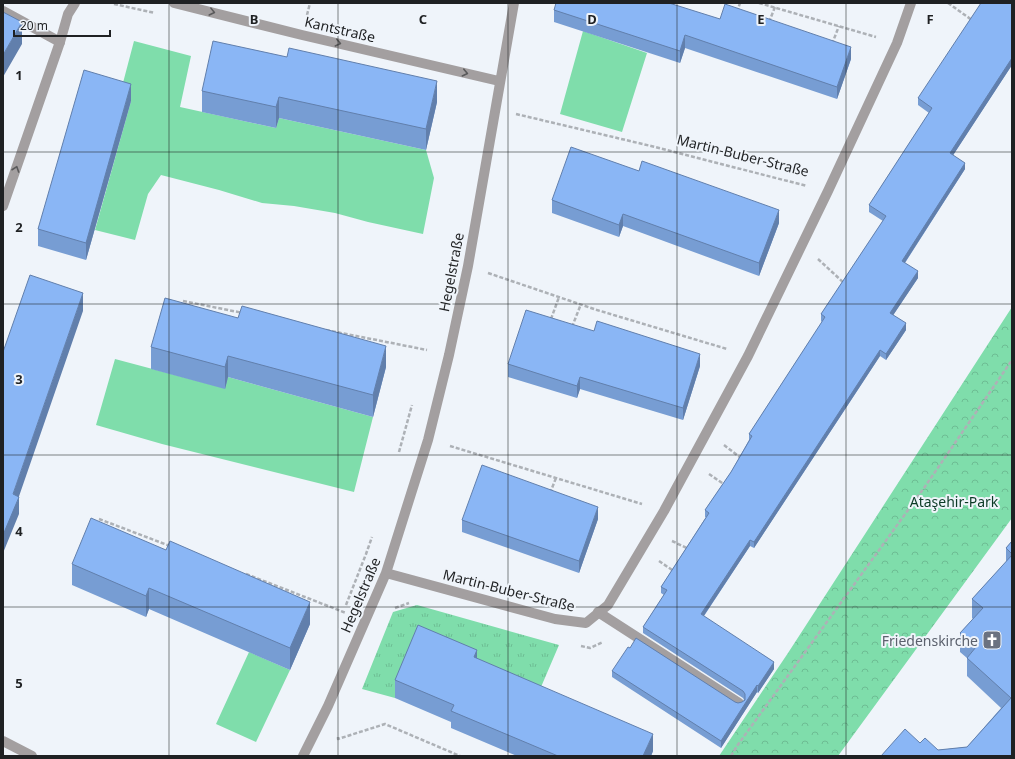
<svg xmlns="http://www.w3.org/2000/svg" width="1015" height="759" viewBox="0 0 1015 759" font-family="'Noto Sans',sans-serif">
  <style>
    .grass { fill: url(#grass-tufts) }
    .park { fill: url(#park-crowns) }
    .garden { fill: #7fddab }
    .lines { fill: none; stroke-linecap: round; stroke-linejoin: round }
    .path { stroke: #adb1b6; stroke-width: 2.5; stroke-dasharray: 4 2; stroke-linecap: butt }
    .lane { stroke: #a39fa0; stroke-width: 10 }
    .street { stroke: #a39fa0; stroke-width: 10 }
    .wall { fill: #779dd3 }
    .shaded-wall { fill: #617fac }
    .building { fill: #8ab6f5; stroke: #617fac }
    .oneway { stroke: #5a5a5b }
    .grid { fill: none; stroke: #1f2123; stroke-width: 1; stroke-opacity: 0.55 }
    .labels { text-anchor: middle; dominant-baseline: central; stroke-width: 4; stroke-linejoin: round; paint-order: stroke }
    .street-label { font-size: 14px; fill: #1f2123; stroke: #eff4fa }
    .park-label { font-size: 14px; fill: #0c3b26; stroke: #eff4fa }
    .worship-label { font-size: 14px; fill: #5b616d; stroke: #eff4fa; text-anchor: end }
    .grid-label { font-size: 13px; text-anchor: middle; font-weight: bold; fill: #1f2123; stroke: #eff4fa; stroke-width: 4; stroke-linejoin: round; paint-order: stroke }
  </style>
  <defs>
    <pattern id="grass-tufts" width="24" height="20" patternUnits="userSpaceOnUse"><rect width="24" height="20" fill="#7fddab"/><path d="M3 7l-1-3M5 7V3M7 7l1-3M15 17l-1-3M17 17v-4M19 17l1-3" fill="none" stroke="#6dbd93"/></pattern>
    <pattern id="park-crowns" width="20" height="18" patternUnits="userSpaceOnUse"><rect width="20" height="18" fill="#7fddab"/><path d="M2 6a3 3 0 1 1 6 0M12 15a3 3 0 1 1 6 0" fill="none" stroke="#6dbd93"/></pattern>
  </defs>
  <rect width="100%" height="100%" fill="#eff4fa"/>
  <path class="grass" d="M 417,605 L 559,645 L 535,701 L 418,643 L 395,698 L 362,689 L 393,612 Z"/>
  <path class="park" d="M 1012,307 L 1012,518 L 838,756 L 719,756 L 788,653 Z"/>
  <path class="garden" d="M 583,31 L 647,53 L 622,132 L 560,114 Z
    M 134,41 L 191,56 L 180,107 L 276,128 L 279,118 L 426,150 L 434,178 L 423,234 L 368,222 L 335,213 L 294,206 L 262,203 L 219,190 L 161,175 L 148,194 L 135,240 L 95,230 L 131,101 L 119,98 Z
    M 115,359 L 224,388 L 228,377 L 373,417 L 354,492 L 162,444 L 96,425 Z
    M 249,652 L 290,670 L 256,742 L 216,724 Z"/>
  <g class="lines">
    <path class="path" d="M 759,3 L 876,37
      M 948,3 L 972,20
      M 114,4 L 155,13
      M 737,12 L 740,3
      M 307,15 L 310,3
      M 769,22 L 775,7
      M 832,44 L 839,26
      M 516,114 L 651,146 L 807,186
      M 818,259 L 844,283
      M 488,273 L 597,310 L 727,349
      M 183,301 L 243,313
      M 551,319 L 559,297
      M 572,327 L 581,304
      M 326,330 L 427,350
      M 724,445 L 741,458
      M 450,446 L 642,504
      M 399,452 L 412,405
      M 709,474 L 725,485
      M 550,493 L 556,478
      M 99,519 L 170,546
      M 672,541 L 689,549
      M 659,561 L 675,572
      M 246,574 L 346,613
      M 346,605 L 366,554 L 372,537
      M 395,608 L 409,603
      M 581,646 L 590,648 L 603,642
      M 338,737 L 338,739 L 385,724 L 460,756
      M 731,756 L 737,746 L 924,488 L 1012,360"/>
    <path class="lane" d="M 3,11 L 60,42
      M 598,612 L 739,703"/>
    <path class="street" d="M 174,3 L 302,35 L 499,81
      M 3,206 L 60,42 L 68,14 L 75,3
      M 386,573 L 555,619 L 586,623 L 608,605 L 664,511 L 748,356 L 828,191 L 897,43 L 911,3
      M 3,741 L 32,756
      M 303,756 L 328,706 L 386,573 L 428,440 L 449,355 L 468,266 L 514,3"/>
  </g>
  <path class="wall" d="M 1012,3 L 1012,65 L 953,155 L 965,169 L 905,263 L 918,278 L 893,315 L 906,330 L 886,360 L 880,356 L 754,548 L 750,546 L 704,616 L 774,669 L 758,693 L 757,692 L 721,748 L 612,677 L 612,671 L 738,703 L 742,702 L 744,700 L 743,698 L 643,633 L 643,627 L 664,595 L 661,593 L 661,587 L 706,517 L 705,517 L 705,510 L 731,472 L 749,440 L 749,434 L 822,322 L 821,321 L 821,314 L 883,221 L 869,212 L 869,205 L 929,113 L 918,105 L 918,98 Z
    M 554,10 L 720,19 L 851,59 L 837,99 L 685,48 L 680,63 L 554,22 Z
    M 202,91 L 437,102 L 426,150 L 279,118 L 276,128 L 202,112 Z
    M 131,101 L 86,260 L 38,246 L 38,229 Z
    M 552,200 L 779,223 L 759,276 L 623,226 L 619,237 L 552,213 Z
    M 151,347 L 386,367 L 373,417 L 228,377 L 225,389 L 151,369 Z
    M 508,364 L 700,366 L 683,420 L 580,389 L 577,398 L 508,377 Z
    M 598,519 L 579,573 L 462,532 L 462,520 Z
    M 1012,519 L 1012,756 L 881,756 L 920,743 L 938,750 L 967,747 L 1001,708 L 967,676 L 967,658 L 960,652 L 960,633 L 973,619 L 972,618 L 972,599 L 1006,562 L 1006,548 L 1012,541 Z
    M 72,564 L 310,624 L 290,670 L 149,609 L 146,617 L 72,585 Z
    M 477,659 L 653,751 L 651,756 L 517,756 L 451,728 L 451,722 L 395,698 L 395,680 Z"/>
  <path class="shaded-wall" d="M 22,22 L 22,44 L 3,77 L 3,55 Z
    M 685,35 L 685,48 L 680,63 L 680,51 Z
    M 851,47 L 851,59 L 837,99 L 837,87 Z
    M 1012,58 L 1012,65 L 950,160 L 950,153 Z
    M 437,81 L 437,102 L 426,150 L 426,129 Z
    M 131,84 L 131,101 L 86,260 L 86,243 Z
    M 279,97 L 279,118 L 276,128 L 276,107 Z
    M 965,163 L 965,169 L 902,267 L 902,261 Z
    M 779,210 L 779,223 L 759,276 L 759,263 Z
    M 623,214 L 623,226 L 619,237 L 619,225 Z
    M 918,271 L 918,278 L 890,320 L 890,313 Z
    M 83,293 L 83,311 L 16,505 L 19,497 L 19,514 L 3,553 L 3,535 L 13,494 Z
    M 906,323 L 906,330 L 886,360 L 886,354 Z
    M 386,346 L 386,367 L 373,417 L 373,395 Z
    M 880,350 L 880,356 L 754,548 L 754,542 Z
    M 700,354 L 700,366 L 683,420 L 683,408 Z
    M 228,356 L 228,377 L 225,389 L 225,367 Z
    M 580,377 L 580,389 L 577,398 L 577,386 Z
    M 598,507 L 598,519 L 579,573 L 579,561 Z
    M 750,540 L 750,546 L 701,620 L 701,614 Z
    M 149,588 L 149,609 L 146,617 L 146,596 Z
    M 310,602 L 310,624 L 290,670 L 290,648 Z
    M 477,650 L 477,667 L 474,657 Z
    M 774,662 L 774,669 L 758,693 L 758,686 Z
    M 757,685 L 757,692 L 721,748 L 721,741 Z
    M 653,734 L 653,751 L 651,756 L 643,756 Z"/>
  <path class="building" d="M 556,3 L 669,3 L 720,19 L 725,4 L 851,47 L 837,87 L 685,35 L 680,51 L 554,10 Z
    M 981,3 L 1012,3 L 1012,58 L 950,153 L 965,163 L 902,261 L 918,271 L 890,313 L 906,323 L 886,354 L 880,350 L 754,542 L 750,540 L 701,614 L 774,662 L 758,686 L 757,685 L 721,741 L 612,671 L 628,647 L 630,648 L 636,638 L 735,702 L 738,703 L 742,702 L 745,700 L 745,694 L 743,691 L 643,627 L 667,590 L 661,587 L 709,513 L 705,510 L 731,472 L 752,436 L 749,434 L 825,317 L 821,314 L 886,216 L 869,205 L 932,108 L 918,98 Z
    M 3,12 L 22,22 L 3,55 Z
    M 213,41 L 287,57 L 289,48 L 437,81 L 426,129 L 279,97 L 276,107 L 202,91 Z
    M 84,70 L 131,84 L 86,243 L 38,229 Z
    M 571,147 L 639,171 L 642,161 L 779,210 L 759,263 L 623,214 L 619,225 L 552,200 Z
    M 30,275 L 83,293 L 13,494 L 19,497 L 3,535 L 3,352 Z
    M 165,298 L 238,318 L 242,306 L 386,346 L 373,395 L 228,356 L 225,367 L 151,347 Z
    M 526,310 L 594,331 L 597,321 L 700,354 L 683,408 L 580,377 L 577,386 L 508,364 Z
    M 482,465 L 598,507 L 579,561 L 462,520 Z
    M 91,518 L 166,550 L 170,541 L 310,602 L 290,648 L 149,588 L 146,596 L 72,564 Z
    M 1012,541 L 1012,554 L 1006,548 Z
    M 1012,555 L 1012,756 L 881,756 L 905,729 L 920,743 L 925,738 L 938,750 L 967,747 L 1011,698 L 967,658 L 976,647 L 960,633 L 983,608 L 972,599 Z
    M 418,625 L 477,650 L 474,657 L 653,734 L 643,756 L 558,756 L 451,711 L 454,705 L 395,680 Z"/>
  <defs><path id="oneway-chevron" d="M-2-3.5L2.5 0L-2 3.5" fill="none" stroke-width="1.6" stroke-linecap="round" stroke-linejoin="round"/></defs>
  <g class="oneway">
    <use href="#oneway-chevron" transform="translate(212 12) rotate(14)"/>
    <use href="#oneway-chevron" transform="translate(338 43) rotate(13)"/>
    <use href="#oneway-chevron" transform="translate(465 73) rotate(13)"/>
    <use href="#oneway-chevron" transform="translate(16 169) rotate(-71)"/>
  </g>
  <path class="grid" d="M 169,3 L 169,756M 338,3 L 338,756M 508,3 L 508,756M 677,3 L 677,756M 846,3 L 846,756M 3,152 L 1012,152M 3,304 L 1012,304M 3,455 L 1012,455M 3,607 L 1012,607"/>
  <defs>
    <symbol id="church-square" viewBox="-11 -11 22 22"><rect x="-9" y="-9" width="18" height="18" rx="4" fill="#6b7280" stroke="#eff4fa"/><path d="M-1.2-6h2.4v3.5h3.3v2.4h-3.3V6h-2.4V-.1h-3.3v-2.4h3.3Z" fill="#fff"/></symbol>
  </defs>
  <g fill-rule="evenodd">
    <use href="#church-square" x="981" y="629" width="22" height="22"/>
  </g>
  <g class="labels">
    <g class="street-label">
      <text transform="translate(340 29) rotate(13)">Kantstraße</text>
      <text transform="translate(743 155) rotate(14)">Martin-Buber-Straße</text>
      <text transform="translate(451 272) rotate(-79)">Hegelstraße</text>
      <text transform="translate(509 590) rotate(14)">Martin-Buber-Straße</text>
      <text transform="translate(360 595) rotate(-67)">Hegelstraße</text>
    </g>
    <g class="park-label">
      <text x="954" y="501">Ataşehir-Park</text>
    </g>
    <g class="worship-label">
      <text x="978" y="640">Friedenskirche</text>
    </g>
  </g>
  <g class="grid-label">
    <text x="254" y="24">B</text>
    <text x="423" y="24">C</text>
    <text x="592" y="24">D</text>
    <text x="761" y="24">E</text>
    <text x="930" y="24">F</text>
    <text x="19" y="80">1</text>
    <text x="19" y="232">2</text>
    <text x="19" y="384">3</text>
    <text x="19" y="536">4</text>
    <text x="19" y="688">5</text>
  </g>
  <rect width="1015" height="759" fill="none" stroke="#1f2123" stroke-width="8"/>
  <path d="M14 30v6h96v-6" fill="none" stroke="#1f2123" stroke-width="2"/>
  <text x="20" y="30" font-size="12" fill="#1f2123" stroke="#eff4fa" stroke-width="3" paint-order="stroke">20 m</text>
</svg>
